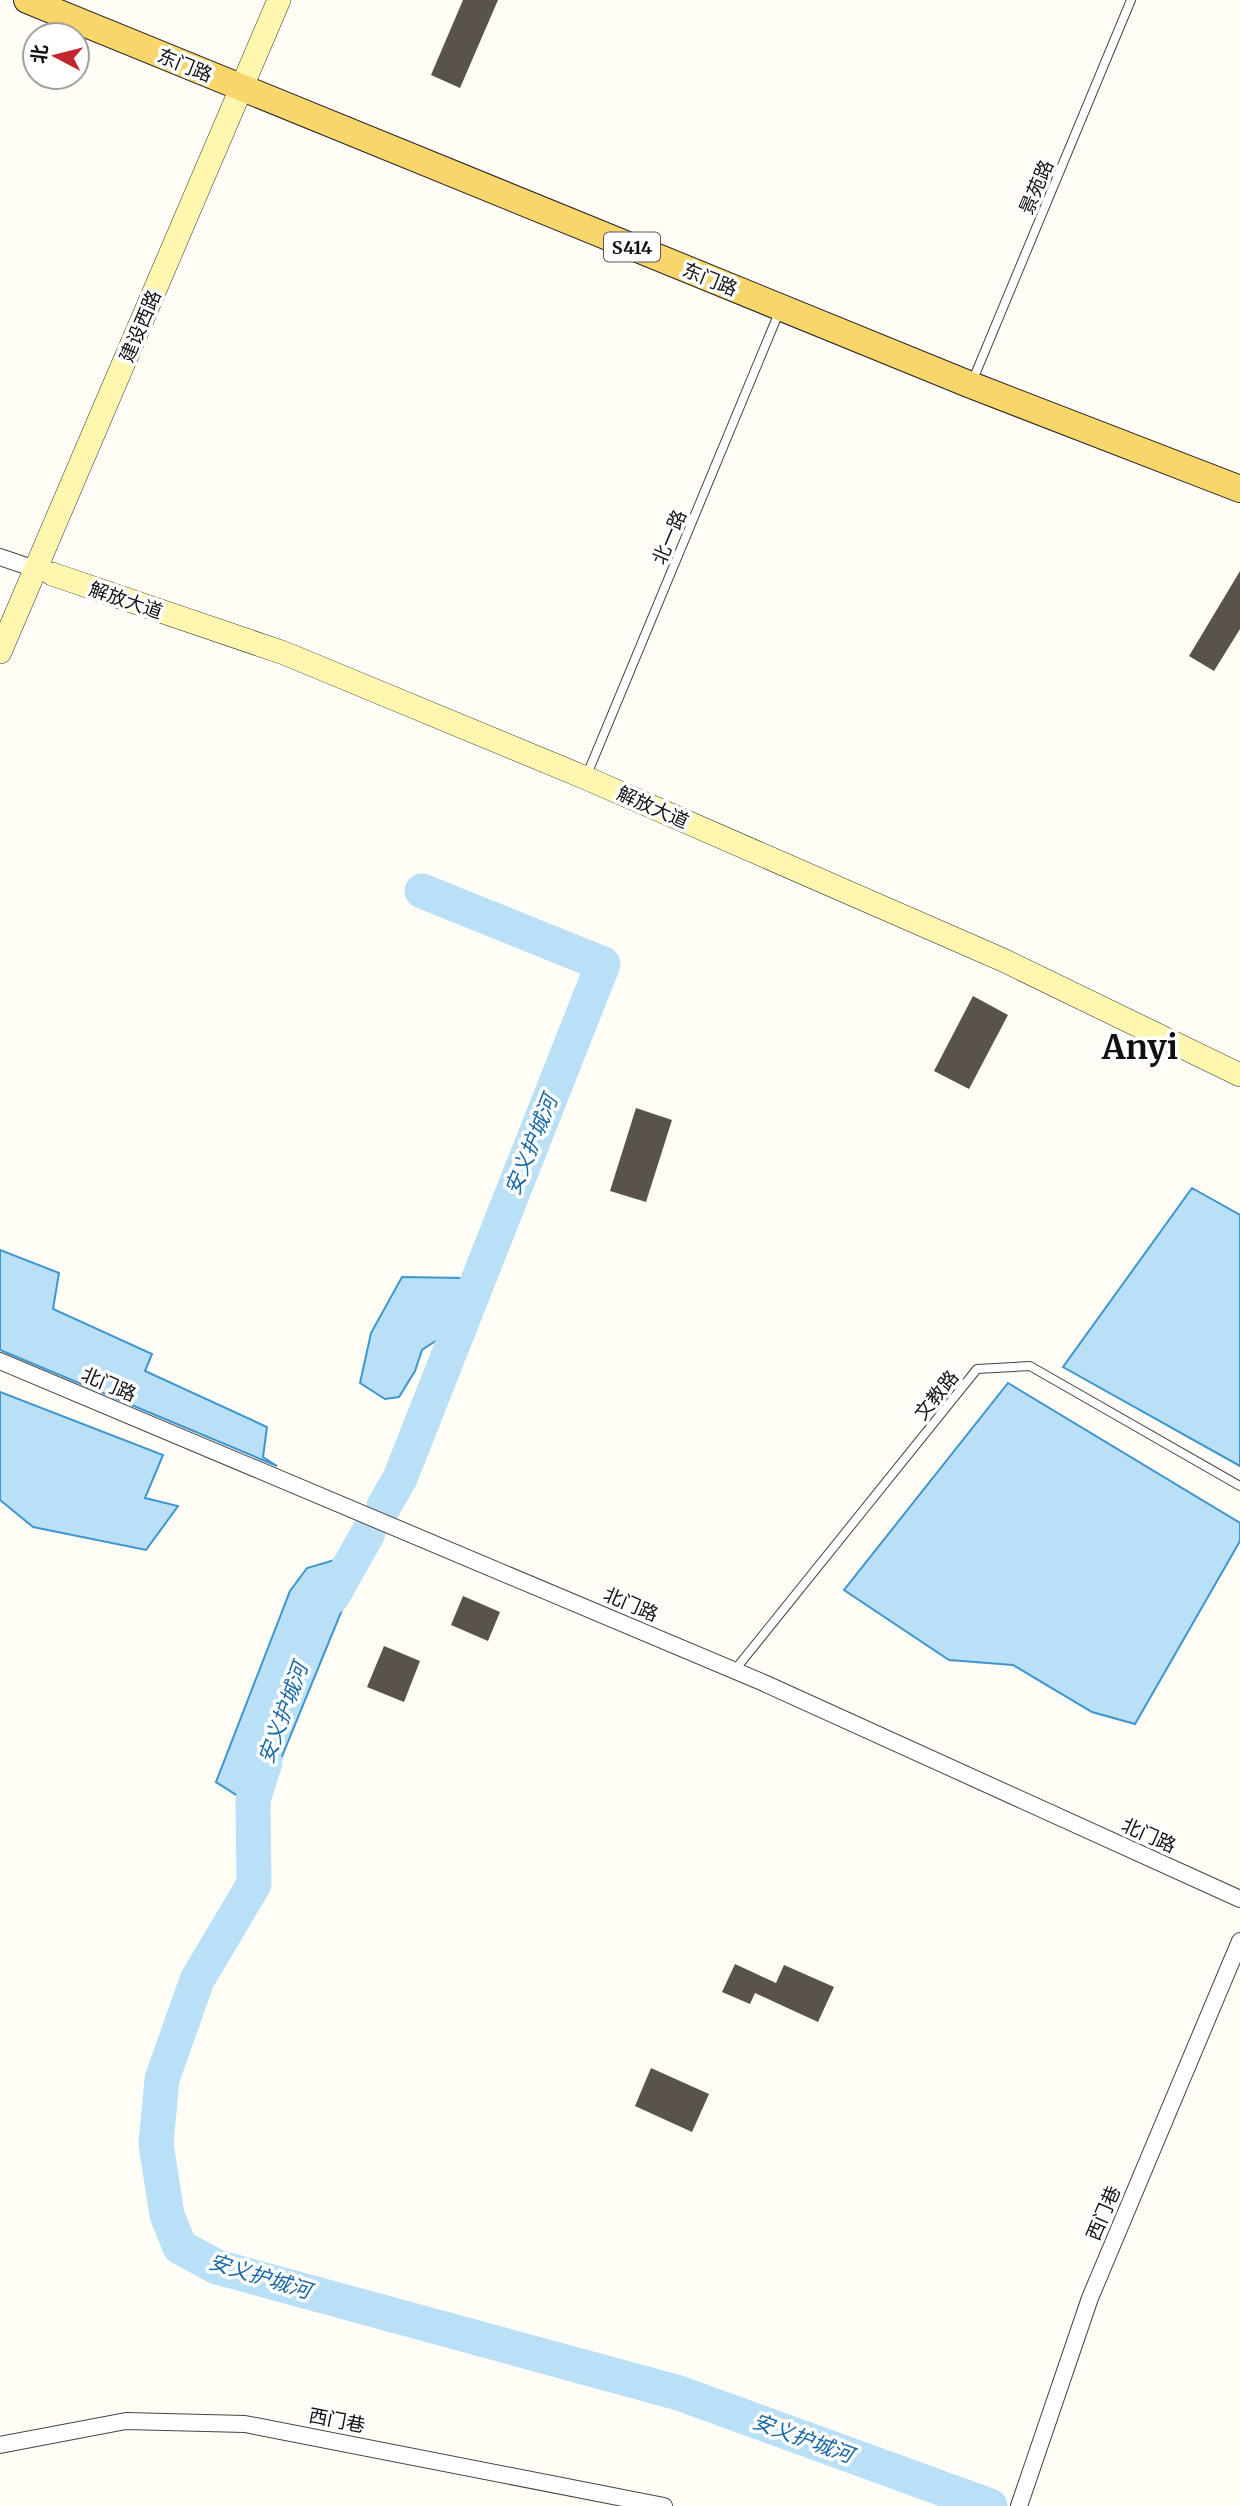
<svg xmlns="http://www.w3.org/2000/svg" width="1240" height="2506" viewBox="0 0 1240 2506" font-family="Merriweather,'Noto Sans SC',serif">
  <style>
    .water { fill: #b9e0f7; stroke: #3f96cf; stroke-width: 2 }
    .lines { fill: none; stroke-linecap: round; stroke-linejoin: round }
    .river { stroke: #b9e0f7; stroke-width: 35 }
    .building { fill: #5a524d }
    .lane-casing { stroke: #444; stroke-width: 10 }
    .street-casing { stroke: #444; stroke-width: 18 }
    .secondary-casing { stroke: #333; stroke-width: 24 }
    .primary-casing { stroke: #222; stroke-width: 28 }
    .lane { stroke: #fff; stroke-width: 8 }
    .street { stroke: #fff; stroke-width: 16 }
    .secondary { stroke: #fff6b0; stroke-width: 23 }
    .primary { stroke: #f9d66b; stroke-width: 26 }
    .labels { text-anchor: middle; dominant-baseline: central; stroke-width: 7; stroke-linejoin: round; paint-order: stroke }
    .shield { fill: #fff; stroke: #585858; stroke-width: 2 }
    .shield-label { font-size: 18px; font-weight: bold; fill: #111 }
    .street-label { font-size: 19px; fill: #111; stroke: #fff }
    .water-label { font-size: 21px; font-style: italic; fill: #1768a6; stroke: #fff }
    .town-label { font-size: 33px; font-weight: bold; fill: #111; stroke: #fff }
  </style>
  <rect width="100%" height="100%" fill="#fffdf5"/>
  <path class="water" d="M 1192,1188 L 1240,1215 L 1240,1466 L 1063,1367 Z
    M 0,1250 L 59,1273 L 53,1309 L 152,1354 L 145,1371 L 267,1427 L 263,1457 L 277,1466 L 0,1350 Z
    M 402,1277 L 465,1278 L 451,1321 L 437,1340 L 422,1350 L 415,1371 L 399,1397 L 385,1399 L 360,1383 L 371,1333 Z
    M 1008,1383 L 1240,1523 L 1240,1541 L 1135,1724 L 1092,1712 L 1013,1665 L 949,1660 L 844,1590 Z
    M 0,1392 L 163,1455 L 145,1498 L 178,1506 L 146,1550 L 33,1527 L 0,1500 Z
    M 376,1548 L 344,1605 L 260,1810 L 216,1782 L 290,1591 L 307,1568 Z"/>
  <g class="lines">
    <path class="river" d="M 384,1506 L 400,1478 L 603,964 L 422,891
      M 332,1597 L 368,1533
      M 265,1762 L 253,1800 L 254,1884 L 197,1980 L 162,2079 L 156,2144 L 167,2215 L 180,2247 L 217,2267 L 679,2393 L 990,2506"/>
  </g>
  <path class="building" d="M 463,0 L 498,0 L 460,88 L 431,75 Z
    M 1240,571 L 1240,629 L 1214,671 L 1189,656 Z
    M 973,996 L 1008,1015 L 969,1089 L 934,1071 Z
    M 636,1108 L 672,1120 L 646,1202 L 610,1191 Z
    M 463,1596 L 500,1612 L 488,1641 L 451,1625 Z
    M 384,1646 L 420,1661 L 404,1702 L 367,1687 Z
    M 735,1964 L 776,1983 L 784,1965 L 834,1987 L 818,2022 L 755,1993 L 750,2004 L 722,1992 Z
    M 651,2068 L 709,2094 L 692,2132 L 635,2106 Z"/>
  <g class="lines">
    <defs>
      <path id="lane" d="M 972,382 L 1131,0
        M 586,777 L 780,310
        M 734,1671 L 977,1369 L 1030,1366 L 1240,1486"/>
      <path id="street" d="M 0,557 L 44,572
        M 0,1361 L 764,1683 L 1240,1899
        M 0,2445 L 126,2421 L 245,2424 L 664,2506
        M 1019,2506 L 1090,2298 L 1240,1941"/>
      <path id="secondary" d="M 52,574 L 284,653 L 586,778 L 1003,960 L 1240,1075
        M 0,652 L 279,0"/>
      <path id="primary" d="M 27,0 L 971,385 L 1240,489"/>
    </defs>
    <use href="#lane" class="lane-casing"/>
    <use href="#street" class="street-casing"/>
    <use href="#secondary" class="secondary-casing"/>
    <use href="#primary" class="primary-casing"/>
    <use href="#lane" class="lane"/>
    <use href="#street" class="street"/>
    <use href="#secondary" class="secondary"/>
    <use href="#primary" class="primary"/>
  </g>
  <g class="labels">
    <rect class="shield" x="604" y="232.5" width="56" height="29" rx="5"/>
    <g class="shield-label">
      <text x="632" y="247">S414</text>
    </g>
    <g class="street-label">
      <text transform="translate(185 65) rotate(22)">东门路</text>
      <text transform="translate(1036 187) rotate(-67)">景苑路</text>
      <text transform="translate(710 279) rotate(22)">东门路</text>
      <text transform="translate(140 326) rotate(-67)">建设西路</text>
      <text transform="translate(669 537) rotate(-67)">北一路</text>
      <text transform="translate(126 600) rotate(19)">解放大道</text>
      <text transform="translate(653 807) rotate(24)">解放大道</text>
      <text transform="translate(109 1384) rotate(23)">北门路</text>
      <text transform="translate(936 1395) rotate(-51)">文教路</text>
      <text transform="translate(631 1604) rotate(23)">北门路</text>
      <text transform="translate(1149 1835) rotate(24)">北门路</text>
      <text transform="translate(1103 2213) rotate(-67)">西门巷</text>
      <text transform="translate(337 2420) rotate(11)">西门巷</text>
    </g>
    <g class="water-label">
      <text transform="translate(531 1145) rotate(-68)">安义护城河</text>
      <text transform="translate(283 1713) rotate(-70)">安义护城河</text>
      <text transform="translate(260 2276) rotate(17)">安义护城河</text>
      <text transform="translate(803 2438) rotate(20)">安义护城河</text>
    </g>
    <g class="town-label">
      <text x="1140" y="1047">Anyi</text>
    </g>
  </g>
  <g transform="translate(56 56) rotate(277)"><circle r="33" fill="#ffffff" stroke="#a0a0a0" stroke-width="2"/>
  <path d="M0-5L12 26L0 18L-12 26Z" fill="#c4262e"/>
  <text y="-10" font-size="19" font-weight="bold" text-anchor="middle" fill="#111111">北</text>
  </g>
</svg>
